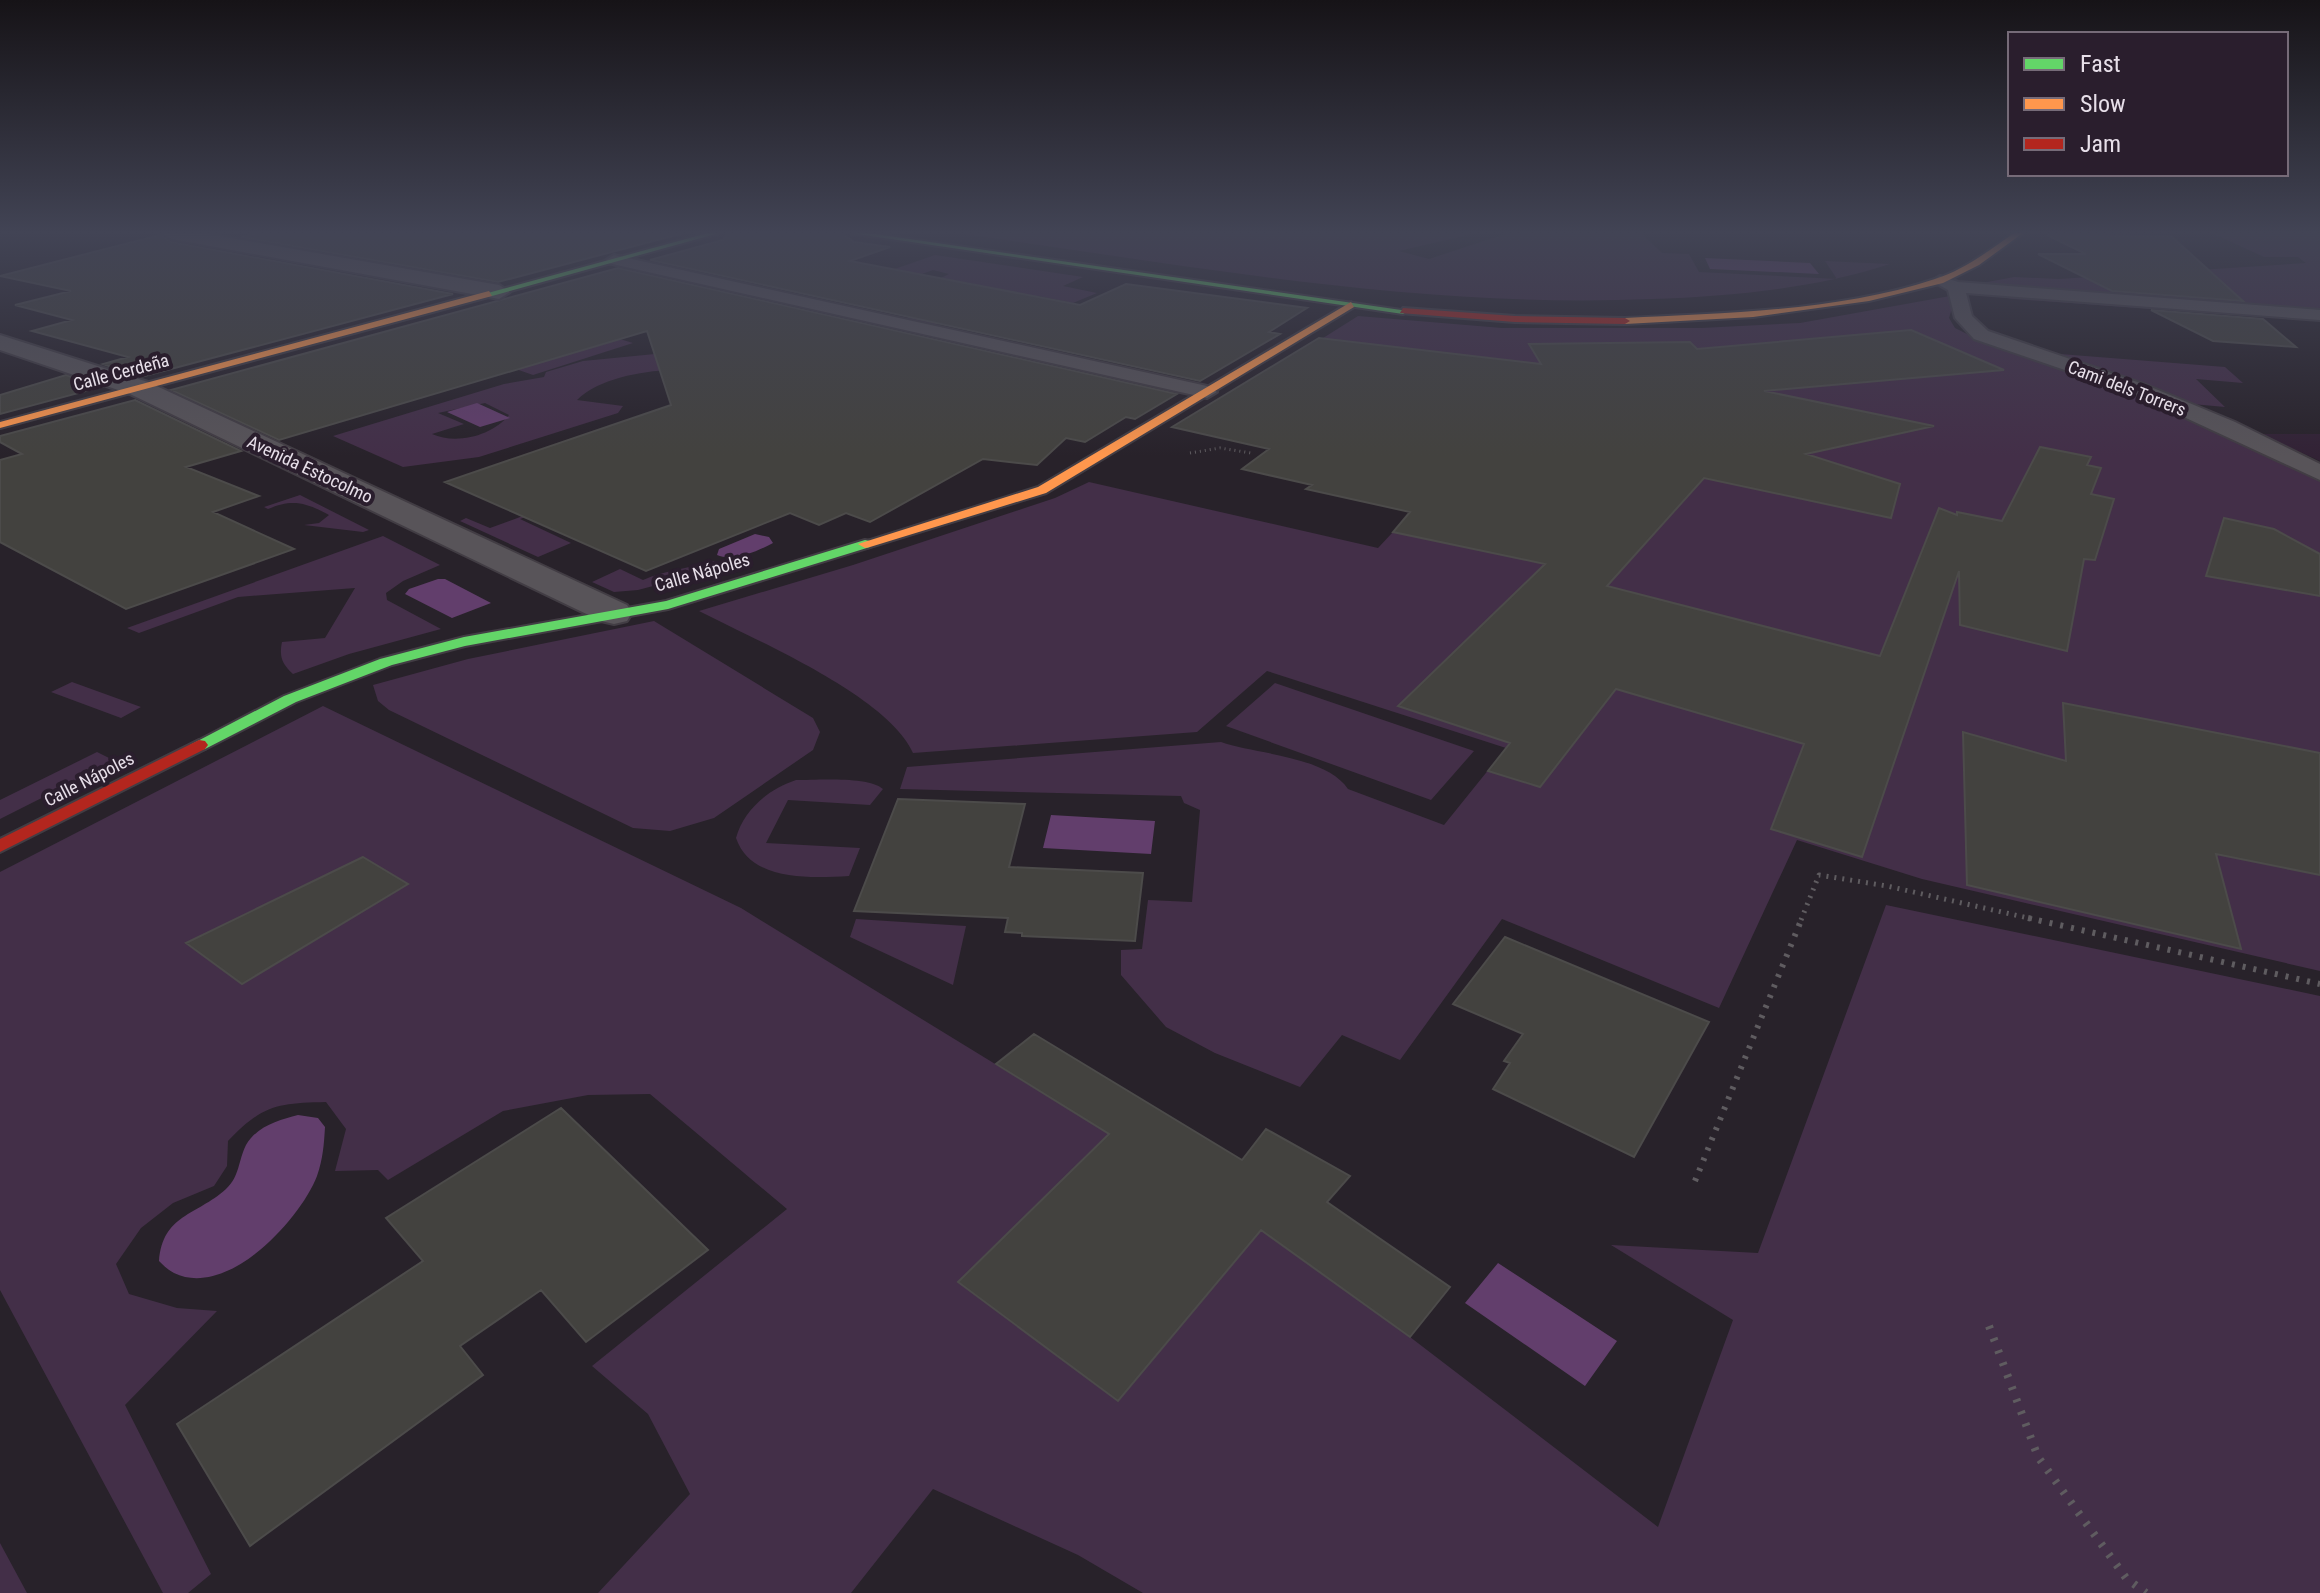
<svg xmlns="http://www.w3.org/2000/svg" width="2320" height="1593" viewBox="0 0 2320 1593" font-family="'Roboto Condensed',sans-serif">
  <style>
    .built { fill: #322235 }
    .green { fill: #432f48; fill-rule: evenodd }
    .water { fill: #623e6c }
    .building { fill: #43423f; stroke: #4c4b4a; stroke-width: 2 }
    .lines { fill: none; stroke-linecap: round; stroke-linejoin: round }
    .lane-casing { stroke: #423d44; stroke-width: 4 }
    .street-casing { stroke: #423d44; stroke-width: 4 }
    .fast-casing { stroke: #423d44; stroke-width: 4 }
    .slow-casing { stroke: #423d44; stroke-width: 4 }
    .jam-casing { stroke: #423d44; stroke-width: 4 }
    .path-far3 { stroke: #5f5c60; stroke-width: 3; stroke-dasharray: 1 4; stroke-linecap: butt }
    .path-far2 { stroke: #5f5c60; stroke-width: 5; stroke-dasharray: 2 6; stroke-linecap: butt }
    .path-far1 { stroke: #5f5c60; stroke-width: 6; stroke-dasharray: 3 8; stroke-linecap: butt }
    .path { stroke: #5f5c60; stroke-width: 8; stroke-dasharray: 3 10; stroke-linecap: butt }
    .lane { fill: #585459; fill-rule: evenodd }
    .street { fill: #585459; fill-rule: evenodd }
    .fast { fill: #63d668; fill-rule: evenodd }
    .slow { fill: #ff974d; fill-rule: evenodd }
    .jam { fill: #b3261e; fill-rule: evenodd }
    .labels { text-anchor: middle; dominant-baseline: central; stroke-width: 8; stroke-linejoin: round; paint-order: stroke }
    .far-street-label { font-size: 18px; fill: #e7dfe9; stroke: #2a1e2d }
  </style>
  <rect width="100%" height="100%" fill="#28222a"/>
  <path class="built" d="M 2258,434 L 2320,434 L 2320,461 L 2271,439 Z"/>
  <path class="green" d="M 956,233 L 1476,233 L 1399,251 L 1429,259 L 1508,233 L 1641,233 L 1662,253 L 1689,254 L 1699,272 L 1837,279 L 1825,261 L 1890,264 C 1813,289 1732,296 1652,299 C 1418,309 1187,265 956,233 Z
    M 2212,233 L 2320,233 L 2320,321 L 2014,299 L 1993,296 L 1982,283 L 2014,277 L 2059,279 L 2306,263 L 2298,257 L 2264,257 Z
    M 935,255 L 1083,277 L 1063,286 L 1097,293 L 1073,303 L 1038,296 L 936,325 L 905,319 L 974,284 L 941,278 L 949,274 L 933,270 L 922,274 L 898,270 L 857,282 Z
    M 1950,296 L 1954,301 L 1949,318 L 1955,328 L 1977,339 L 2146,399 L 2283,460 L 2320,480 L 2320,971 L 1922,879 L 1797,840 L 1719,1008 L 1502,919 L 1400,1060 L 1342,1035 L 1300,1087 L 1215,1053 L 1166,1027 L 1121,975 L 1121,950 L 1142,949 L 1148,900 L 1192,902 L 1200,810 L 1184,803 L 1181,796 L 900,789 L 907,767 L 1221,742 C 1255,754 1326,756 1348,789 L 1444,825 L 1506,748 L 1267,671 L 1197,732 L 913,753 C 888,696 755,640 699,611 L 853,565 L 1055,498 L 1089,482 L 1378,548 L 1393,532 L 1467,547 L 1485,525 L 1206,412 L 1358,316 L 1502,328 L 1701,328 L 1800,323 Z
    M 590,330 L 633,343 L 533,375 L 490,360 Z
    M 655,354 L 671,370 C 641,371 598,379 577,400 L 623,406 L 618,413 L 479,457 L 403,467 L 333,436 L 504,384 L 544,377 L 546,372 L 583,361 ZM 485,403 L 509,415 C 492,436 456,445 432,434 L 464,424 L 438,413 Z
    M 2060,354 L 2225,367 L 2243,383 L 2196,379 L 2225,407 L 2192,404 Z
    M 708,448 L 520,519 L 571,543 L 538,557 L 460,521 L 466,518 L 490,528 Z
    M 300,495 L 369,530 L 363,532 L 304,525 L 319,523 L 329,515 C 307,503 293,498 268,509 L 264,507 Z
    M 383,536 L 440,565 L 403,581 L 386,593 L 387,600 L 441,629 L 349,654 L 293,674 C 282,664 279,657 282,642 L 325,638 L 355,588 L 238,597 L 139,633 L 127,628 Z
    M 714,561 L 736,564 L 638,590 L 614,592 L 592,582 L 620,569 L 643,580 C 666,570 690,568 714,561 Z
    M 654,621 L 813,718 L 820,732 L 813,750 L 714,818 L 670,831 L 633,828 L 389,710 L 378,701 L 373,685 L 468,659 Z
    M 72,682 L 141,707 L 121,718 L 51,692 Z
    M 1275,683 L 1474,751 L 1431,800 L 1226,726 Z
    M 323,706 L 741,908 L 1109,1134 L 958,1282 L 1118,1401 L 1262,1229 L 1410,1337 L 1658,1527 L 1733,1320 L 1611,1245 L 1758,1253 L 1886,905 L 2320,996 L 2320,1593 L 1143,1593 L 1078,1555 L 933,1489 L 851,1593 L 598,1593 L 690,1494 L 648,1414 L 592,1366 L 787,1209 L 650,1094 L 588,1095 L 503,1111 L 388,1180 L 378,1170 L 335,1171 L 346,1129 L 326,1102 C 278,1103 262,1105 228,1141 L 227,1166 L 214,1186 L 173,1203 L 141,1228 L 116,1264 L 129,1294 L 177,1308 L 217,1311 L 125,1405 L 211,1574 L 188,1593 L 163,1593 L 0,1290 L 0,872 Z
    M 97,752 L 115,761 L 0,819 L 0,800 Z
    M 796,780 C 816,780 869,776 883,789 L 870,805 L 788,800 L 766,843 L 860,848 L 849,876 C 811,878 751,882 736,838 C 744,809 769,789 796,780 Z
    M 856,919 L 966,926 L 953,985 L 850,937 Z
    M 0,1543 L 27,1593 L 0,1593 Z"/>
  <path class="water" d="M 1705,258 L 1810,263 L 1819,274 L 1710,269 Z
    M 477,403 L 510,418 L 480,427 L 447,412 Z
    M 755,534 L 769,537 L 773,543 C 758,551 733,562 717,555 L 719,549 Z
    M 438,579 L 445,579 L 491,603 L 452,618 L 405,594 L 409,589 Z
    M 1051,815 L 1155,821 L 1151,854 L 1043,848 Z
    M 298,1115 L 318,1118 L 325,1127 C 324,1144 323,1159 317,1176 C 300,1220 227,1299 174,1273 C 168,1270 163,1265 159,1261 C 163,1214 196,1216 226,1189 C 240,1176 238,1161 246,1145 C 257,1126 279,1120 298,1115 Z
    M 1498,1263 L 1617,1341 L 1585,1386 L 1465,1303 Z"/>
  <path class="building" d="M 258,233 L 684,233 L 498,282 L 241,237 Z
    M 728,233 L 842,233 L 854,242 L 890,247 L 850,261 L 1080,305 L 1126,284 L 1307,308 L 1269,332 L 1280,334 L 1200,381 L 650,260 L 723,240 Z
    M 160,235 L 171,242 L 453,294 L 141,377 L 103,364 L 128,357 L 32,331 L 72,320 L 15,305 L 71,291 L 0,276 Z
    M 2047,235 L 2171,236 L 2243,301 L 2112,291 L 2038,254 L 2086,254 Z
    M 618,268 L 1177,394 L 1135,419 L 1126,417 L 1085,442 L 1066,438 L 1037,465 L 983,459 L 870,522 L 846,513 L 819,525 L 790,513 L 646,571 L 445,482 L 671,405 L 647,331 L 279,440 L 171,390 Z
    M 2151,310 L 2263,319 L 2296,347 L 2213,341 Z
    M 1911,330 L 2004,370 L 1764,391 L 1934,426 L 1806,454 L 1900,484 L 1891,518 L 1704,478 L 1607,586 L 1880,656 L 1939,508 L 1957,515 L 1957,512 L 2002,521 L 2040,447 L 2091,457 L 2087,465 L 2101,468 L 2091,494 L 2114,499 L 2095,560 L 2084,559 L 2067,651 L 1960,625 L 1959,571 L 1862,857 L 1771,829 L 1804,744 L 1616,689 L 1540,787 L 1488,771 L 1510,743 L 1398,706 L 1545,564 L 1393,532 L 1410,512 L 1306,489 L 1312,485 L 1242,469 L 1269,449 L 1172,427 L 1319,338 L 1541,364 L 1529,344 L 1690,342 L 1697,349 Z
    M 66,375 L 101,387 L 0,414 L 0,395 Z
    M 135,400 L 241,451 L 186,467 L 259,496 L 213,512 L 294,549 L 126,609 L 0,542 L 0,460 L 22,454 L 0,442 L 0,436 Z
    M 2224,518 L 2274,529 L 2320,554 L 2320,596 L 2206,576 Z
    M 2063,703 L 2320,753 L 2320,875 L 2216,854 L 2241,949 L 1967,885 L 1963,732 L 2066,761 Z
    M 898,799 L 1025,804 L 1009,867 L 1143,873 L 1135,941 L 1022,936 L 1022,933 L 1005,932 L 1008,918 L 854,911 Z
    M 363,857 L 408,884 L 242,984 L 186,943 Z
    M 1505,937 L 1709,1022 L 1634,1157 L 1493,1089 L 1510,1063 L 1504,1061 L 1523,1034 L 1453,1004 Z
    M 1034,1034 L 1242,1160 L 1266,1129 L 1350,1176 L 1327,1202 L 1450,1287 L 1410,1337 L 1261,1230 L 1118,1401 L 958,1282 L 1109,1134 L 996,1064 Z
    M 561,1108 L 708,1250 L 586,1342 L 541,1290 L 460,1346 L 483,1375 L 250,1546 L 177,1424 L 423,1261 L 386,1218 Z"/>
  <g class="lines">
    <defs>
      <path id="lane" d="M 614,255 L 1207,386 L 1217,392 L 1207,398 L 608,263 L 606,260 Z
        M 1940,276 L 1958,282 L 2320,310 L 2320,320 L 1966,293 L 1972,316 L 1988,331 L 2146,385 L 2235,422 L 2320,464 L 2320,480 L 2132,393 L 1974,339 L 1955,318 L 1948,290 L 1932,281 Z"/>
      <path id="street" d="M 162,233 L 202,233 L 499,285 L 510,292 L 499,299 L 172,239 Z
        M 0,335 L 148,382 L 627,605 L 632,613 L 627,621 L 614,624 L 601,621 L 130,394 L 0,350 Z"/>
      <path id="fast" d="M 708,233 L 719,233 L 492,296 L 484,294 Z
        M 850,233 L 868,233 L 1408,311 L 1403,314 Z
        M 865,540 L 870,541 L 870,547 L 668,609 L 465,646 L 392,665 L 296,702 L 205,749 L 199,750 L 190,745 L 284,696 L 380,659 L 464,637 L 666,601 Z"/>
      <path id="slow" d="M 2014,233 L 2023,233 L 1979,265 L 1943,283 L 1869,301 L 1753,317 L 1625,324 L 1620,321 L 1625,318 C 1725,313 1840,311 1935,279 C 1964,270 1990,250 2014,233 Z
        M 489,291 L 492,296 L 0,428 L 0,422 Z
        M 1351,302 L 1354,307 L 1046,493 L 870,547 L 865,548 L 858,544 L 1038,487 Z"/>
      <path id="jam" d="M 1403,308 L 1515,316 L 1625,318 L 1630,321 L 1625,324 L 1515,322 L 1400,313 Z
        M 199,740 L 205,741 L 208,745 L 205,749 L 0,852 L 0,839 Z"/>
    </defs>
    <use href="#lane" class="lane-casing"/>
    <use href="#street" class="street-casing"/>
    <use href="#fast" class="fast-casing"/>
    <use href="#slow" class="slow-casing"/>
    <use href="#jam" class="jam-casing"/>
    <path class="path-far3" d="M 1190,453 L 1220,448 L 1251,453"/>
    <path class="path-far2" d="M 1801,920 L 1819,875 L 1887,886 L 2037,920"/>
    <path class="path-far1" d="M 2028,918 L 2320,984
      M 1695,1181 L 1802,918"/>
    <path class="path" d="M 1989,1326 L 2038,1457 L 2126,1578 L 2146,1593"/>
    <use href="#lane" class="lane"/>
    <use href="#street" class="street"/>
    <use href="#fast" class="fast"/>
    <use href="#slow" class="slow"/>
    <use href="#jam" class="jam"/>
  </g>
  <linearGradient id="sky" x2="0" y2="1"><stop stop-color="#161317"/><stop offset="0.51" stop-color="#424455"/><stop offset="1" stop-color="#424455" stop-opacity="0"/></linearGradient>
  <rect width="2320" height="456" fill="url(#sky)"/>
  <g class="labels">
    <g class="far-street-label">
      <text transform="translate(121 372) rotate(-15)">Calle Cerdeña</text>
      <text transform="translate(2127 388) rotate(21)">Cami dels Torrers</text>
      <text transform="translate(310 469) rotate(25)">Avenida Estocolmo</text>
      <text transform="translate(702 572) rotate(-16)">Calle Nápoles</text>
      <text transform="translate(89 779) rotate(-27)">Calle Nápoles</text>
    </g>
  </g>
  <rect x="2008" y="32" width="280" height="144" fill="#2a1e2d" stroke="#766b78" stroke-width="2"/>
  <rect x="2024" y="58" width="40" height="12" fill="#63d668" stroke="#766b78" stroke-width="2"/>
  <text x="2080" y="72" font-size="24" fill="#e7dfe9">Fast</text>
  <rect x="2024" y="98" width="40" height="12" fill="#ff974d" stroke="#766b78" stroke-width="2"/>
  <text x="2080" y="112" font-size="24" fill="#e7dfe9">Slow</text>
  <rect x="2024" y="138" width="40" height="12" fill="#b3261e" stroke="#766b78" stroke-width="2"/>
  <text x="2080" y="152" font-size="24" fill="#e7dfe9">Jam</text>
</svg>
